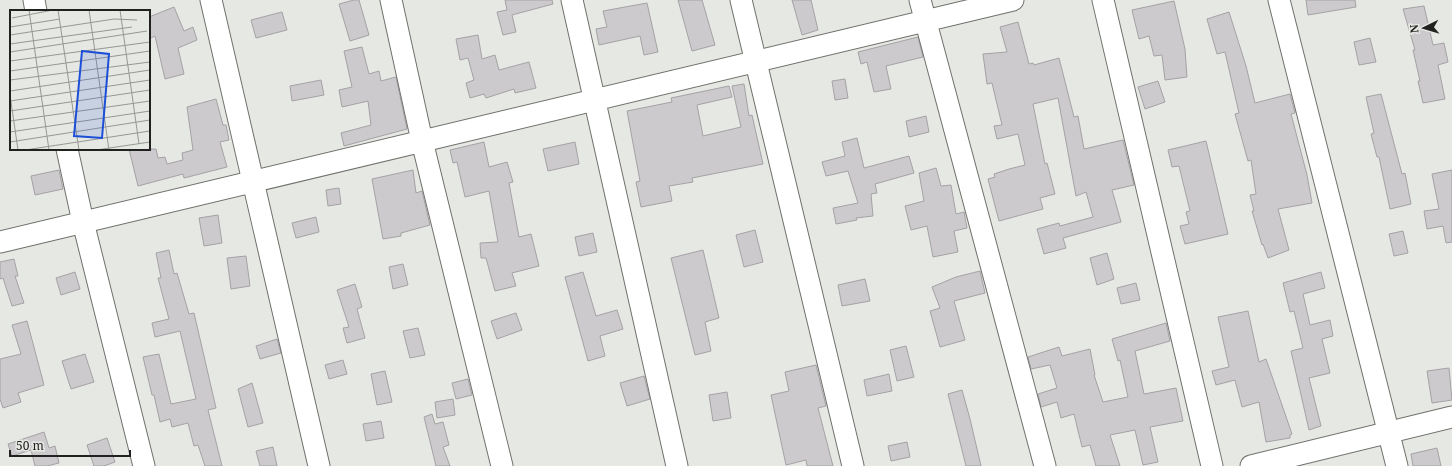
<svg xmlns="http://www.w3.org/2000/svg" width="1452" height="466" viewBox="0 0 1452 466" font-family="'Noto Serif',serif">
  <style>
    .building { fill: #cdcace; stroke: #a5a2a6 }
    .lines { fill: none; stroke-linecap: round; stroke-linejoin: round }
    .minor-casing { stroke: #70716d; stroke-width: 23 }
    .minor { stroke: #fff; stroke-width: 21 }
    .inset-road { fill: none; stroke: #979895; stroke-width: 1 }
    .view { fill: #1d4ed8; fill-opacity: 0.15; stroke: #1d4ed8; stroke-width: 2 }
    .inset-edge { fill: none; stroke: #212120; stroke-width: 2 }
  </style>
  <rect width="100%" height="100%" fill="#e6e8e3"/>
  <path class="building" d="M 354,0 L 359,0 L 369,35 L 350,41 L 339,4 Z
    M 505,0 L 552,0 L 553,4 L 512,15 L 516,32 L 503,35 L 497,12 L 507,10 Z
    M 678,0 L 702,0 L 715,45 L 692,51 Z
    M 792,0 L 811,0 L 818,30 L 802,35 Z
    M 1306,0 L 1355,0 L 1356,7 L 1308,15 Z
    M 1174,1 L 1185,49 L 1187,77 L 1165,80 L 1162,55 L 1154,56 L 1149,36 L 1139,39 L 1132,10 Z
    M 647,3 L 658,52 L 644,55 L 640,36 L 599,45 L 596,29 L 607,27 L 603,11 Z
    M 1424,6 L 1433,45 L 1444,43 L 1448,62 L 1438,65 L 1445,99 L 1423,103 L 1418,81 L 1420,81 L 1413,50 L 1415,50 L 1403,9 Z
    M 174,7 L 184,31 L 193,27 L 197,40 L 178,48 L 184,74 L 165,79 L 155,36 L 149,39 L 149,17 Z
    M 282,12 L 287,30 L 256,38 L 251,20 Z
    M 1229,12 L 1246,66 L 1255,103 L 1290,94 L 1295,113 L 1291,114 L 1307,175 L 1312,203 L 1278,209 L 1289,250 L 1268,258 L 1263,244 L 1262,245 L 1252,211 L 1254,211 L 1250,195 L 1256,194 L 1251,160 L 1248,161 L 1235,114 L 1239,113 L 1225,52 L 1217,54 L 1207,19 Z
    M 1018,22 L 1029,64 L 1033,63 L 1034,65 L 1059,58 L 1074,117 L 1078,116 L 1084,149 L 1123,140 L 1134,185 L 1112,190 L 1121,222 L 1063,238 L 1066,248 L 1044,254 L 1037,229 L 1059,223 L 1060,226 L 1093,217 L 1086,192 L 1076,196 L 1058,98 L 1033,104 L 1045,164 L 1047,163 L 1055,194 L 1040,198 L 1043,209 L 999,221 L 988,179 L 995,177 L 994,174 L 1009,169 L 1025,165 L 1018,134 L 997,139 L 994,126 L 1002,125 L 992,83 L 987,84 L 983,54 L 1007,52 L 1000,27 Z
    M 478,35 L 482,59 L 495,55 L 499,70 L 529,62 L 536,88 L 515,93 L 514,89 L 486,98 L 484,94 L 470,98 L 466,83 L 474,80 L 468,58 L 460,60 L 456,39 Z
    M 918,37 L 923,57 L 886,66 L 891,89 L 874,92 L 867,62 L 861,64 L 858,52 Z
    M 1370,38 L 1376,62 L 1359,65 L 1354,42 Z
    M 362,47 L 369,74 L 379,71 L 381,81 L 396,77 L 407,129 L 344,146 L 341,133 L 371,125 L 368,101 L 342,107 L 339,90 L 352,87 L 344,51 Z
    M 845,79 L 848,98 L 835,100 L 832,81 Z
    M 321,80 L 324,95 L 292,101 L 290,86 Z
    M 1158,81 L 1165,102 L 1145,109 L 1138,87 Z
    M 744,84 L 749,116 L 752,115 L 763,164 L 692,178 L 693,182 L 669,186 L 672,201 L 641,207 L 636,182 L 640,181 L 627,111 L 672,102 L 671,98 L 729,86 L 732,97 L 697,105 L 703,136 L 741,127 L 732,86 Z
    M 1381,94 L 1402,174 L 1405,173 L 1411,204 L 1390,209 L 1379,157 L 1377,157 L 1371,134 L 1374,133 L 1366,97 Z
    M 216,99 L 223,125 L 226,125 L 229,140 L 220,142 L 227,167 L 184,178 L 183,174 L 138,186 L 129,149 L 156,149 L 158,158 L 165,157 L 167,164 L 183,160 L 182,153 L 193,150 L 187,107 Z
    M 926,116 L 929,132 L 909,137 L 906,121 Z
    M 857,138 L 864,168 L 909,156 L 914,173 L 875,184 L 877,193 L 871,194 L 873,216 L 856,218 L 857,220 L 836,224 L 833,208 L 858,203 L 848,171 L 826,176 L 822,162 L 845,156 L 842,142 Z
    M 1206,141 L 1228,234 L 1185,244 L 1180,226 L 1189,224 L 1186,212 L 1190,211 L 1179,166 L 1172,167 L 1168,150 Z
    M 484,142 L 489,167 L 507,162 L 513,182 L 509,183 L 519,237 L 531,234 L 539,266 L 512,273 L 516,286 L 495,291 L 486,258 L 481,258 L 480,243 L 498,242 L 489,191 L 465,197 L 457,162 L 453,163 L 450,150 Z
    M 575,142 L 579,164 L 548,171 L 543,149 Z
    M 936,168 L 941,186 L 951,185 L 956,214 L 964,212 L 967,228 L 954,231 L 958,252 L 933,257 L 927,226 L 911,230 L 905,206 L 924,201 L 919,173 Z
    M 59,170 L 63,189 L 35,195 L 31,176 Z
    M 413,170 L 416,193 L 422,191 L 430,225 L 401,233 L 401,236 L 383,239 L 372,179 Z
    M 1452,170 L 1452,242 L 1446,243 L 1443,226 L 1427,229 L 1424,211 L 1439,209 L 1432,174 Z
    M 339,188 L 341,204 L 328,206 L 326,190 Z
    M 218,215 L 222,243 L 204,246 L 199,218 Z
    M 316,217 L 319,232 L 296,238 L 292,223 Z
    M 755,230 L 763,262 L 744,267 L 736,235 Z
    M 1403,231 L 1408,253 L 1394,256 L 1389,234 Z
    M 593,233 L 597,252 L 579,256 L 575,237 Z
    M 169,250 L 174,274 L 177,273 L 189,314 L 194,313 L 216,408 L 208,410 L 222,466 L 205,466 L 198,445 L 194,446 L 188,423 L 172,427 L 170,419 L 160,422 L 154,395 L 152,395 L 143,357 L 159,354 L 171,404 L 196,399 L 180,331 L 155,337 L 152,323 L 169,319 L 158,278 L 161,278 L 156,253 Z
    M 703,250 L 719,318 L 705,322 L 711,351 L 695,355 L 671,258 Z
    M 1107,253 L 1114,279 L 1097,285 L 1090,258 Z
    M 246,256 L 250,286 L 231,289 L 227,258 Z
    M 14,259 L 18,276 L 15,276 L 24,303 L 12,306 L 3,278 L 0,279 L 0,262 Z
    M 403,264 L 408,285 L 393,289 L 389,267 Z
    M 980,271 L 985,293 L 954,301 L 965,340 L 940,347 L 930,311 L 940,308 L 932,287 L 956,277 Z
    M 75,272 L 80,289 L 61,295 L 56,278 Z
    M 583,272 L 596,316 L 617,310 L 623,329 L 600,336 L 605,356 L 588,361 L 565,277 Z
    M 1321,272 L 1325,288 L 1303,294 L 1310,325 L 1330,320 L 1333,336 L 1322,339 L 1330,373 L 1309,378 L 1321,426 L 1309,430 L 1291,351 L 1303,348 L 1294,311 L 1290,312 L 1283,283 Z
    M 865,279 L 870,301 L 842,306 L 838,285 Z
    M 1136,283 L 1140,300 L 1121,304 L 1117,288 Z
    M 355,284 L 362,307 L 357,309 L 365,338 L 347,343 L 343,328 L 349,327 L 337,290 Z
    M 1248,311 L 1259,362 L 1266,359 L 1292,434 L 1290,435 L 1290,438 L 1266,442 L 1259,402 L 1242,407 L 1235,380 L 1216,385 L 1212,371 L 1229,367 L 1218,317 Z
    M 516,313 L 522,330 L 497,339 L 491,321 Z
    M 27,321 L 44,385 L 18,393 L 21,402 L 3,408 L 0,399 L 0,359 L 21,354 L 12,325 Z
    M 1166,323 L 1170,341 L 1135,351 L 1144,394 L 1176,388 L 1183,421 L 1150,427 L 1158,462 L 1143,465 L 1135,430 L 1110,435 L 1120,466 L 1096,466 L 1090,445 L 1082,447 L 1074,414 L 1061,418 L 1057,402 L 1041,407 L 1038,394 L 1057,388 L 1050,365 L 1031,369 L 1028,357 L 1059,347 L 1062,356 L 1090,349 L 1095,375 L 1094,375 L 1103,402 L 1128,397 L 1120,360 L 1118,361 L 1112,339 Z
    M 418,328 L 425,355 L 410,358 L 403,331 Z
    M 277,339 L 281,353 L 260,359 L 256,346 Z
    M 906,346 L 914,377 L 897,381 L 890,350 Z
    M 85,354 L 94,382 L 71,389 L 62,361 Z
    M 343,360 L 347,374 L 329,379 L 325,365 Z
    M 816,365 L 826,406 L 818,408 L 833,466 L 807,466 L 806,460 L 786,465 L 771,395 L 789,391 L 785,372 Z
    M 1449,368 L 1452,400 L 1432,403 L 1427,371 Z
    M 385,371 L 392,402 L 377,405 L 371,374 Z
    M 889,374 L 892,391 L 867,396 L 864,380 Z
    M 644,376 L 650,399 L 627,406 L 620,383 Z
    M 468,379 L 472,395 L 456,399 L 452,383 Z
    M 252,383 L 263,423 L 248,427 L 238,389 Z
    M 962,390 L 970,419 L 981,466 L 966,466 L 948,394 Z
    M 727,392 L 731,418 L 713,421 L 709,395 Z
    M 453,399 L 455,415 L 437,418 L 435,402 Z
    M 432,414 L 435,424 L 443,422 L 449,445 L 443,447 L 450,466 L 436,466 L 424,417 Z
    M 381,421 L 384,438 L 366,441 L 363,424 Z
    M 44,432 L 49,448 L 55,446 L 59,463 L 47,466 L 35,466 L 31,450 L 12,456 L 8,444 Z
    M 107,438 L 115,462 L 104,466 L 94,466 L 87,445 Z
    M 907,442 L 910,457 L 891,461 L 888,446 Z
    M 273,447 L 277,466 L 260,466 L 256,451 Z
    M 1437,448 L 1441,466 L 1413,466 L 1411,454 Z"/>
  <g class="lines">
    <defs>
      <path id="minor" d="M 34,0 L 36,11
        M 211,0 L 319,466
        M 391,0 L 422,141 L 502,466
        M 572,0 L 677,466
        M 741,0 L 853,466
        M 920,0 L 1045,466
        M 1103,0 L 1212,466
        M 1279,0 L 1397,466
        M 67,149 L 83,222 L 144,466
        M 0,242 L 1013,0
        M 1251,466 L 1452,417"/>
    </defs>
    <use href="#minor" class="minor-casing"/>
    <use href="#minor" class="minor"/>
  </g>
  <g transform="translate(10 10)">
    <rect width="140" height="140" fill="#e6e8e3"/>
    <path class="inset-road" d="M 19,0 L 39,140M 48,0 L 69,140M 79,0 L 99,140M 110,0 L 129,134M 2,8 L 43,0M 0,17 L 50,9M 0,25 L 104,9 L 127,10M 0,34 L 122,17M 0,42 L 137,21M 0,51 L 140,32M 0,61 L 140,41M 0,70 L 140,52M 0,81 L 140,60M 0,85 L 8,140M 0,91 L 140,70M 0,101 L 140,80M 0,111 L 140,91M 0,122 L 140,101M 0,132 L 140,110M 15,140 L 140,121M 86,140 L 140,132"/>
    <path class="view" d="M 72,41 L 99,44 L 92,128 L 64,126 Z"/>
    <rect width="140" height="140" class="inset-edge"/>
  </g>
  <g transform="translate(1424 28) rotate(265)" stroke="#e6e8e3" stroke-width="3" paint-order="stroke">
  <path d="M0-3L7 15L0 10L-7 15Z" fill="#212120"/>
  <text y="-6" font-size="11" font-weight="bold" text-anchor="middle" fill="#212120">N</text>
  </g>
  <path d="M10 450v6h120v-6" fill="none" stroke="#212120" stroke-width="2"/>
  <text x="16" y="450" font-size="12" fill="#212120" stroke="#e6e8e3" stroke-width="3" paint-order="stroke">50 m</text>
</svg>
